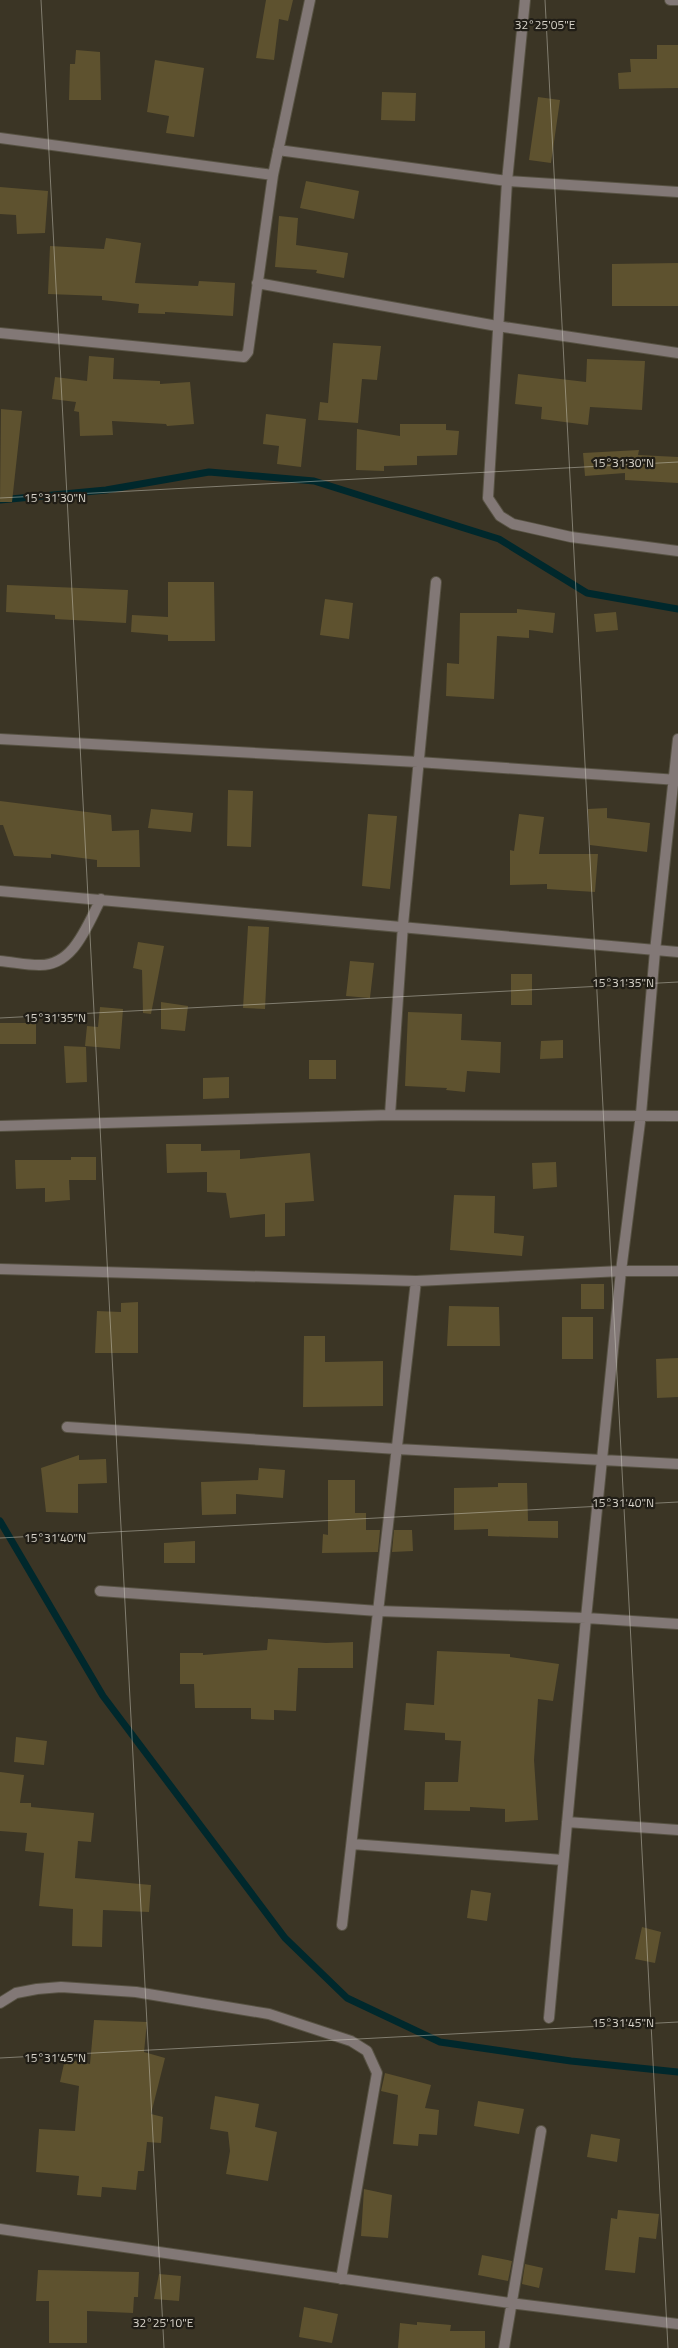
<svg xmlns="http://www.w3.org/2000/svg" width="678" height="2348" viewBox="0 0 678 2348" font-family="'Titillium Web',sans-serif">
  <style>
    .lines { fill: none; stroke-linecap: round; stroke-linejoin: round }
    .stream { stroke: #00282c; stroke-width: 7 }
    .building { fill: #5e522f }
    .street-casing { stroke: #575243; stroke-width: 12 }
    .street { stroke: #827876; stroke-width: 10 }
    .ticks { fill: none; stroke: #d8d4ca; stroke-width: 1; stroke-opacity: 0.45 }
    .ticks-label { font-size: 12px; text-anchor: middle; fill: #d8d4ca; stroke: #201d16; stroke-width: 4.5; stroke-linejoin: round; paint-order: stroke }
  </style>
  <rect width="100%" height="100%" fill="#3b3525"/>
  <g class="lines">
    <path class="stream" d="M 0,500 L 106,490 L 209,472 L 314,481 L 499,539 L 587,593 L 678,609
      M 0,1521 L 103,1696 L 285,1938 L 347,1998 L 440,2042 L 571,2061 L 678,2072"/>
  </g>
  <path class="building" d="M 266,0 L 293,0 L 288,21 L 279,19 L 274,60 L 256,58 Z
    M 657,45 L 678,45 L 678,88 L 619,89 L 618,73 L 631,72 L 630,59 L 657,59 Z
    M 76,50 L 100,52 L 101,100 L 69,100 L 70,64 L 75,64 Z
    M 155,60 L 204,68 L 194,137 L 166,133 L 169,116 L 147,112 Z
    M 382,92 L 416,93 L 415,121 L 381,120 Z
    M 538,97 L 560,100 L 551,163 L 529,160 Z
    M 306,181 L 359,191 L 354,219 L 300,208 Z
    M 0,187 L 48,191 L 45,233 L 17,234 L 16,215 L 0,214 Z
    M 279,216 L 298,218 L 296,245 L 348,253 L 344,278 L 316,273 L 317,270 L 275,267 Z
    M 106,238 L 141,243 L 135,283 L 198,286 L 199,281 L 235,283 L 233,316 L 165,312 L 165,314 L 138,313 L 139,304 L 102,300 L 102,296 L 48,294 L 50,246 L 104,249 Z
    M 678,263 L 678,306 L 612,306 L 612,264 Z
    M 333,343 L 381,346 L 377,380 L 362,379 L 358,423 L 318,420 L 320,402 L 328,403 Z
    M 89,356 L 114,358 L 113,379 L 160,381 L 160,384 L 190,382 L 194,424 L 167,426 L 166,424 L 112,421 L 113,435 L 80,436 L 79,412 L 74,411 L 76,402 L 52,399 L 55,377 L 87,381 Z
    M 587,359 L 645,361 L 642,410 L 590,407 L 588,425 L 541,419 L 542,407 L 515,404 L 518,374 L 586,382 Z
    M 1,409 L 22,411 L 12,502 L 0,502 Z
    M 266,414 L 306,419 L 301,467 L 277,464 L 279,446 L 263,444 Z
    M 400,424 L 446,424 L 446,430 L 459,431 L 457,455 L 417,456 L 417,465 L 384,466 L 384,471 L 356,470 L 357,429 L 400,436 Z
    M 639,450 L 638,455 L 678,457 L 678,483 L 625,480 L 625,473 L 585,476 L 583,453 Z
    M 168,582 L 214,582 L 215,641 L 168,641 L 168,635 L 131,632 L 132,615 L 168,617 Z
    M 7,585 L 128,590 L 126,623 L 55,619 L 55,615 L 6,612 Z
    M 325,599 L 353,603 L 349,639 L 320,635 Z
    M 517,609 L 555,613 L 553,633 L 529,630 L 529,638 L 497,636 L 494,699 L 446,696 L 447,663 L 459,664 L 460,613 L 517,613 Z
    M 616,612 L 618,630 L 596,632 L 594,614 Z
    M 228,790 L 253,791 L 251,847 L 227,846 Z
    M 0,801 L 111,815 L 112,831 L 139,830 L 140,867 L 97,867 L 97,860 L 51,854 L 51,858 L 14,856 L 3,825 L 0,825 Z
    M 607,808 L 607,818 L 650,823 L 647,852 L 590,845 L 588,809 Z
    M 151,809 L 193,813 L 191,832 L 148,828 Z
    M 368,814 L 397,816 L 390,889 L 362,886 Z
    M 519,814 L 544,817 L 539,854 L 598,854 L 595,892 L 547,889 L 547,884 L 510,885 L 510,850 L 514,851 Z
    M 248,926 L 269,927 L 265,1009 L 243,1008 Z
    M 138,942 L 164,946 L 151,1014 L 143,1013 L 142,970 L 133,968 Z
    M 350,961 L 374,963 L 370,998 L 346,996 Z
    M 511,974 L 532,974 L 532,1005 L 511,1005 Z
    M 161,1002 L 188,1006 L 185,1031 L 161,1029 Z
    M 100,1007 L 123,1009 L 120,1049 L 85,1046 L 87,1026 L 98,1027 Z
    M 408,1012 L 462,1014 L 461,1040 L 501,1042 L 500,1073 L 467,1071 L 465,1092 L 446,1090 L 447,1088 L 405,1086 Z
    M 0,1023 L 36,1023 L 36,1044 L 0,1044 Z
    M 563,1040 L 563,1058 L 540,1059 L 541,1041 Z
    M 64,1046 L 86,1047 L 87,1082 L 66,1083 Z
    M 309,1060 L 336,1060 L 336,1079 L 309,1079 Z
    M 229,1077 L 229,1098 L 203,1099 L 203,1078 Z
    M 166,1144 L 201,1144 L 201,1151 L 240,1150 L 240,1159 L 310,1153 L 314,1201 L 285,1203 L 285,1236 L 265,1237 L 265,1214 L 230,1218 L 226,1193 L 207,1192 L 207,1172 L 167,1173 Z
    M 71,1157 L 96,1157 L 96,1180 L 69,1180 L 70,1200 L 45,1202 L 45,1188 L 16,1189 L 15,1160 L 71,1160 Z
    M 556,1162 L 557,1187 L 533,1189 L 532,1163 Z
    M 454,1195 L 495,1196 L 494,1233 L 524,1236 L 522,1256 L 450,1250 Z
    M 581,1284 L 604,1284 L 604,1309 L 581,1309 Z
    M 138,1302 L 138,1353 L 95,1353 L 97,1311 L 121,1312 L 121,1303 Z
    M 449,1306 L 499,1307 L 500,1346 L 447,1346 Z
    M 562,1317 L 593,1317 L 593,1359 L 562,1359 Z
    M 304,1336 L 325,1336 L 325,1362 L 383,1361 L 383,1406 L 303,1407 Z
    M 678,1358 L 678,1397 L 657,1398 L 656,1359 Z
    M 79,1455 L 79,1460 L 106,1459 L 107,1483 L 78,1484 L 78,1513 L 46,1512 L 41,1468 Z
    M 259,1468 L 285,1470 L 283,1498 L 236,1494 L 236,1514 L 202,1515 L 201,1482 L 258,1480 Z
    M 328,1480 L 355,1480 L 355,1513 L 366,1513 L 366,1530 L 380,1530 L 378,1552 L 322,1553 L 323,1534 L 328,1535 Z
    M 498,1483 L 527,1483 L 528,1521 L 558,1521 L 558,1538 L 488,1536 L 488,1529 L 454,1530 L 454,1488 L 498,1487 Z
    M 394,1530 L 412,1530 L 413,1551 L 392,1552 Z
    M 195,1541 L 195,1563 L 164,1563 L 164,1543 Z
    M 268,1639 L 326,1643 L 353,1642 L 353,1668 L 298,1668 L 296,1711 L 274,1710 L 274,1720 L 251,1719 L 251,1708 L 195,1708 L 194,1684 L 180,1684 L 180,1653 L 203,1653 L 203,1655 L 267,1650 Z
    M 437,1651 L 510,1654 L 510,1657 L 559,1664 L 553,1701 L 538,1699 L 534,1760 L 538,1820 L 505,1822 L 505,1809 L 470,1807 L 470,1811 L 424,1810 L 425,1782 L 458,1782 L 461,1741 L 445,1740 L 445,1733 L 404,1730 L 406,1703 L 434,1705 Z
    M 16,1737 L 47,1741 L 44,1765 L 14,1762 Z
    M 0,1772 L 24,1775 L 20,1803 L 31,1803 L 31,1807 L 94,1813 L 91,1842 L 78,1841 L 75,1878 L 151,1885 L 149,1912 L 103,1910 L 102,1947 L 72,1946 L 73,1909 L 39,1906 L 44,1853 L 25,1851 L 27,1833 L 0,1831 Z
    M 471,1890 L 491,1893 L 487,1921 L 467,1918 Z
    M 642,1927 L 661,1932 L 655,1963 L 635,1959 Z
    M 94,2020 L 147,2022 L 144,2052 L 165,2058 L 151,2114 L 163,2117 L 161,2143 L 147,2142 L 144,2171 L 138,2171 L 136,2190 L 102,2187 L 101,2197 L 77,2195 L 79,2176 L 36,2172 L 39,2129 L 75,2131 L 79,2086 L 60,2082 L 65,2059 L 90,2064 Z
    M 385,2073 L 431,2085 L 425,2108 L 439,2110 L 437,2135 L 419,2134 L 418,2146 L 393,2144 L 398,2095 L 381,2091 Z
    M 215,2096 L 259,2104 L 255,2127 L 277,2132 L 268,2181 L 226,2174 L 230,2151 L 228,2132 L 210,2129 Z
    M 478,2101 L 524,2109 L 519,2134 L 474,2126 Z
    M 591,2134 L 620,2139 L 617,2162 L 587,2157 Z
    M 364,2189 L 392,2195 L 388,2238 L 361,2236 Z
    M 618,2210 L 659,2214 L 656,2239 L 639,2237 L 635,2273 L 605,2270 L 611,2218 L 617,2219 Z
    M 482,2255 L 512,2261 L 508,2281 L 478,2275 Z
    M 525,2264 L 543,2268 L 539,2288 L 522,2284 Z
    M 38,2270 L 139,2272 L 138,2297 L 134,2297 L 133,2313 L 87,2311 L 87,2343 L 49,2343 L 49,2301 L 36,2301 Z
    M 159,2274 L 181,2276 L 179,2301 L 154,2299 Z
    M 304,2307 L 338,2314 L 332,2343 L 299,2337 Z
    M 417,2322 L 451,2325 L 450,2331 L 485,2331 L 485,2348 L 398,2348 L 400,2323 L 417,2325 Z"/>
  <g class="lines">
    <defs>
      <path id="street" d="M 525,0 L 507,181 L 488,498 L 500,516 L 513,524 L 571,537 L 678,551
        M 670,0 L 678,0
        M 0,138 L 273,175 L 310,0
        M 278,150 L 507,181 L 678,192
        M 257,283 L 497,326 L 678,353
        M 0,333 L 244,357 L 248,352 L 273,175
        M 0,739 L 418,762 L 678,780
        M 0,891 L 678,952
        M 0,961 C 13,962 26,965 39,965 C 74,966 87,925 101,899
        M 390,1115 L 403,925 L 436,582
        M 0,1126 L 390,1115 L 678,1116
        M 0,1269 L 416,1281 L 621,1271 L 678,1271
        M 67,1427 L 397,1449 L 678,1464
        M 100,1591 L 378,1611 L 586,1618 L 678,1624
        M 567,1822 L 678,1830
        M 352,1844 L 563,1860
        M 342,1925 L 416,1281
        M 0,2003 L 16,1993 L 37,1989 L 61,1987 L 136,1992 L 269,2014 L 351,2041 L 367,2051 L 377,2073 L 341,2279
        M 549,2018 L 586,1618 L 621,1271 L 641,1114 L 655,951 L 678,739
        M 0,2229 L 510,2303 L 678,2324
        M 504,2348 L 541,2131"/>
    </defs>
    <use href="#street" class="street-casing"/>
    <use href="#street" class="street"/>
  </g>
  <path class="ticks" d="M 41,0 L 164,2348M 545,0 L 668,2348M 0,498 L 678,462M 0,1018 L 678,982M 0,1538 L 678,1502M 0,2058 L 678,2022"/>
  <g class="ticks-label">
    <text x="545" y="29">32°25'05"E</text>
    <text x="623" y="467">15°31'30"N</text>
    <text x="55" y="502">15°31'30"N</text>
    <text x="623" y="987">15°31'35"N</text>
    <text x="55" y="1022">15°31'35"N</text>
    <text x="623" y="1507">15°31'40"N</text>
    <text x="55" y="1542">15°31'40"N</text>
    <text x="623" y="2027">15°31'45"N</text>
    <text x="55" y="2062">15°31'45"N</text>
    <text x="163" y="2327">32°25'10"E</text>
  </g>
</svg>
